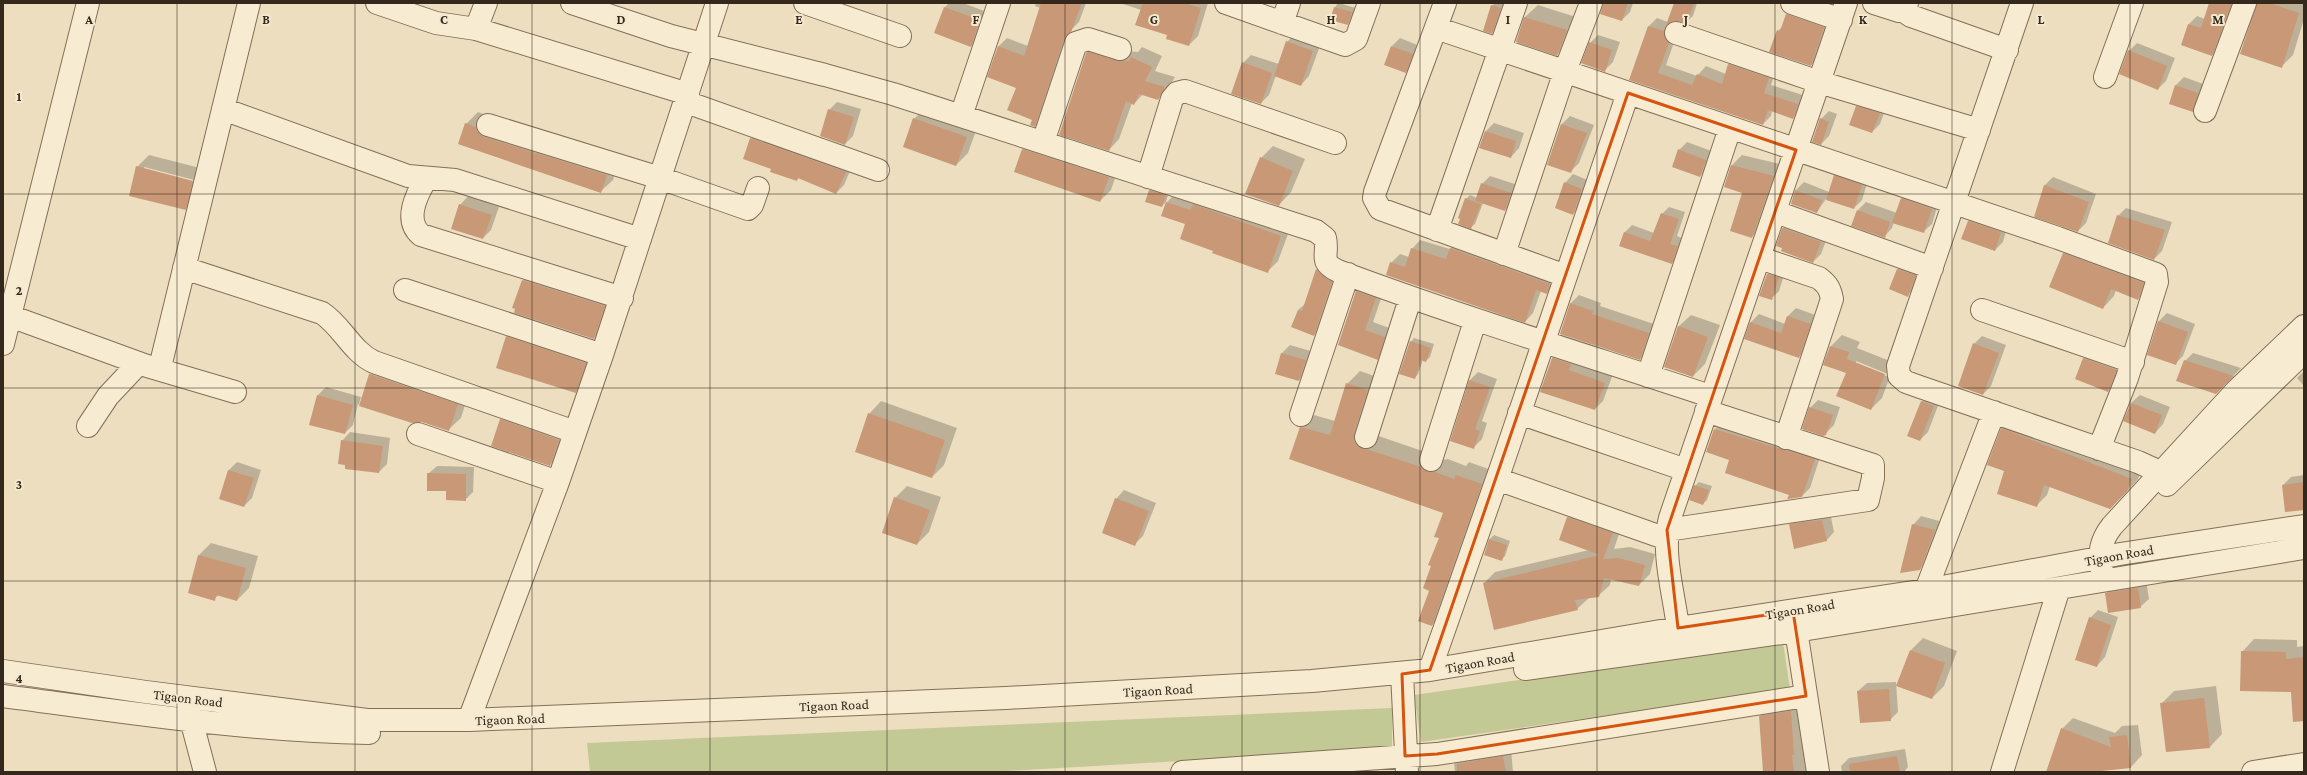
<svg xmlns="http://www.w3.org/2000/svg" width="2307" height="775" viewBox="0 0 2307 775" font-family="'Crimson Pro',serif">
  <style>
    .green { fill: #c3c994 }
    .shadow { fill: #0003; fill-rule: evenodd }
    .building { fill: #c99876 }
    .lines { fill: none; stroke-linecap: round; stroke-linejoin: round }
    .minor-casing { stroke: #846f58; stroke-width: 24 }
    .minor { stroke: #f7ecd2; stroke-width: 22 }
    .marked { fill: none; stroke: #d6540e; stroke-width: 3; stroke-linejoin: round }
    .grid { fill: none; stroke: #34281c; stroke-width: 1; stroke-opacity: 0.55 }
    .labels { text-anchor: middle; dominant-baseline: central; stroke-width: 4; stroke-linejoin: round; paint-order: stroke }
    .street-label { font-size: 14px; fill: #34281c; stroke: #f4e9ce }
    .grid-label { font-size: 13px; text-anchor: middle; font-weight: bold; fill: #34281c; stroke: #f4e9ce; stroke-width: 4; stroke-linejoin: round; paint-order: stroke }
  </style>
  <rect width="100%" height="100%" fill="#ecdebf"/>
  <path class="green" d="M 1783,642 L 1790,689 L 1421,742 L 1414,695 Z
    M 1392,708 L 1392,749 L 988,772 L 590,772 L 587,743 Z"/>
  <path class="shadow" d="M 949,3 L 963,3 L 987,12 L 979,38 L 971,46 L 945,7 Z
    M 1036,3 L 1086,3 L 1079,22 L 1072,29 L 1043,117 L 1035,126 L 1017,88 L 989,76 L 999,46 L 1007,38 L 1028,46 L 1040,8 L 1035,6 Z
    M 1120,3 L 1208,3 L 1198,36 L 1189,45 L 1168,34 L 1141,10 Z
    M 1338,3 L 1356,8 L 1351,20 L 1348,24 L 1335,7 Z
    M 1495,3 L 1507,3 L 1500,24 L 1492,33 L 1492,6 Z
    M 1604,3 L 1633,3 L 1630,12 L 1622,20 Z
    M 1675,3 L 1697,3 L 1693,16 L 1686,22 L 1674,20 L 1669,22 L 1672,23 L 1672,27 L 1677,34 L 1666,65 L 1697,76 L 1706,66 L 1726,74 L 1729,64 L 1737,56 L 1776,70 L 1771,85 L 1806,96 L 1801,110 L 1793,118 L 1772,111 L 1771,116 L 1763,124 L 1630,79 L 1649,26 L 1657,18 L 1668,22 Z
    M 2210,3 L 2237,3 L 2220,47 L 2212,55 L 2182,45 L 2189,24 L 2197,16 L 2205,19 Z
    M 2258,3 L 2304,3 L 2304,19 L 2293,55 L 2281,67 Z
    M 1798,4 L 1834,17 L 1822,54 L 1811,65 L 1778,31 L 1783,26 L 1787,14 Z
    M 1538,5 L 1579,18 L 1569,42 L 1557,55 L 1517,41 L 1525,17 Z
    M 1295,34 L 1321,43 L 1309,76 L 1301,85 L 1276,75 L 1269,95 L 1261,103 L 1243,63 L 1251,55 L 1279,64 L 1287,42 Z
    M 1598,35 L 1620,42 L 1613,62 L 1605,70 L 1590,43 Z
    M 1400,38 L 1420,46 L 1414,63 L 1406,72 L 1392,46 Z
    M 1097,43 L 1127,51 L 1138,52 L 1142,47 L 1162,56 L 1155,71 L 1175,77 L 1168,89 L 1158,99 L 1143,94 L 1134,104 L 1132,103 L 1119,139 L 1109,150 L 1087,53 Z
    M 2137,43 L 2175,58 L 2166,81 L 2158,89 L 2129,51 Z
    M 2184,77 L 2206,85 L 2201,103 L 2192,111 L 2170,103 L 2176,85 Z
    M 1865,99 L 1887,105 L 1880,124 L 1872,132 L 1857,107 Z
    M 837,102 L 861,109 L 853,136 L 845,144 L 829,110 Z
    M 926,107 L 978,125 L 968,153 L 956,165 L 914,119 Z
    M 1829,111 L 1837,114 L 1829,136 L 1821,144 L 1821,119 Z
    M 478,112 L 619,163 L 613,180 L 600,192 L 459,144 L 466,124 Z
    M 1570,116 L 1594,125 L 1579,163 L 1571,171 L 1562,124 Z
    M 1494,123 L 1524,133 L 1519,148 L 1511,157 L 1486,131 Z
    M 759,130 L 853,164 L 844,185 L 836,193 L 799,178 L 796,180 L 772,168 L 751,138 Z
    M 1034,138 L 1119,166 L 1111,190 L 1100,201 L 1023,149 Z
    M 1687,142 L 1714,152 L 1708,168 L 1700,176 L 1679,150 Z
    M 1273,146 L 1305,159 L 1291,192 L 1279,205 L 1261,158 Z
    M 149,155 L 204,169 L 197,197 L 185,209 L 137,167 ZM 144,167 L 198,181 L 197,183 L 144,170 Z
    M 1742,155 L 1784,165 L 1763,226 L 1752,237 L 1744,192 L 1732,165 Z
    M 1842,168 L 1869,177 L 1862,200 L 1854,208 L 1826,199 L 1817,212 L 1796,190 L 1804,182 L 1829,192 L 1834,176 Z
    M 1573,174 L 1590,181 L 1581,206 L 1573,214 L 1565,183 Z
    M 1490,176 L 1518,185 L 1513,202 L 1505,210 L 1483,203 L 1475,224 L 1471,227 L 1466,199 L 1470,195 L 1477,198 L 1482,184 Z
    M 2053,177 L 2096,194 L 2086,223 L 2078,231 L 2035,216 L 2045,185 Z
    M 1154,187 L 1169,192 L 1166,202 L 1162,206 L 1150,191 Z
    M 1910,191 L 1939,201 L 1932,224 L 1923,232 L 1894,222 L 1892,228 L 1884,237 L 1858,210 L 1866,202 L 1897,213 L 1902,199 Z
    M 1177,192 L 1291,226 L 1278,261 L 1268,271 L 1214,251 L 1167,202 Z
    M 468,196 L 499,207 L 491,230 L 483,238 L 460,205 Z
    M 1669,207 L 1685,212 L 1677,236 L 1684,239 L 1679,255 L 1672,263 L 1620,246 L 1625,232 L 1632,225 L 1654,233 L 1662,214 Z
    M 2126,208 L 2172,222 L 2162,251 L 2154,259 L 2118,216 Z
    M 1977,213 L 2008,224 L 2003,242 L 1995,250 L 1968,221 Z
    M 1791,220 L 1829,233 L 1821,254 L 1813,262 L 1777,245 L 1783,228 Z
    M 1460,239 L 1555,284 L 1547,292 L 1541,291 L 1533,313 L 1525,322 L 1391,263 L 1400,254 L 1409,257 L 1412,249 L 1420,240 L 1450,249 Z
    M 2075,242 L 2155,271 L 2150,287 L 2138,299 L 2116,290 L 2114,296 L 2103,308 L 2064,254 Z
    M 1325,261 L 1340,274 L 1322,327 L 1314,335 L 1298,310 L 1305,304 L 1317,269 Z
    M 1906,261 L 1923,267 L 1916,287 L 1908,295 L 1890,289 L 1898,269 Z
    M 1776,266 L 1786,269 L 1779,291 L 1771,299 L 1760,295 L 1768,274 Z
    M 535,268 L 616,294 L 606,326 L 594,338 L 523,280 Z
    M 1365,283 L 1384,290 L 1373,322 L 1392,329 L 1385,350 L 1377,358 L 1339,344 L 1356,291 Z
    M 1579,295 L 1601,303 L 1600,306 L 1657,325 L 1648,351 L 1640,359 L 1561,333 L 1571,303 Z
    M 1796,308 L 1818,316 L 1807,349 L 1799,357 L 1746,338 L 1751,322 L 1759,314 L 1785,324 L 1788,316 Z
    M 2167,313 L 2195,324 L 2183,356 L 2175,364 L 2149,354 L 2159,321 Z
    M 1691,315 L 1720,325 L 1705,364 L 1693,376 L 1678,327 Z
    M 519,325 L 598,351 L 587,380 L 575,392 L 507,337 Z
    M 1842,335 L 1860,342 L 1857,348 L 1895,363 L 1882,398 L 1871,409 L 1831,346 ZM 1856,361 L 1890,375 L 1889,377 L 1856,364 Z
    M 1982,336 L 2006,345 L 1991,386 L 1983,394 L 1974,344 Z
    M 1414,338 L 1434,344 L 1430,357 L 1426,361 L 1423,360 L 1418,374 L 1415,378 L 1411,342 Z
    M 1290,345 L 1314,352 L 1307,372 L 1299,380 L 1277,374 L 1282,353 Z
    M 1561,350 L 1613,374 L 1603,401 L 1595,409 L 1552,358 Z
    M 2092,351 L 2124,361 L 2116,383 L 2108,391 L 2084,359 Z
    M 2193,353 L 2241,368 L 2216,393 L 2185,361 Z
    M 382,362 L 469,392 L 461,418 L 448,430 L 422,421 L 412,422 L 358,404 L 353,425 L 345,433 L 311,424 L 318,395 L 326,387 L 361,397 L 359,404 L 360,404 L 370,374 Z
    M 1360,371 L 1380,378 L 1370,433 L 1434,455 L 1441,460 L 1448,459 L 1466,466 L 1469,462 L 1494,471 L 1445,612 L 1432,625 L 1432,565 L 1440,538 L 1444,512 L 1301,428 L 1314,415 L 1335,421 L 1347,384 Z
    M 2304,371 L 2304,386 L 2297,378 Z
    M 1478,372 L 1497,379 L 1482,421 L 1487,423 L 1482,439 L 1474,447 L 1452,440 L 1470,380 Z
    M 1930,393 L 1941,398 L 1928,432 L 1920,440 L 1922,402 Z
    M 2140,395 L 2170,407 L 2163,424 L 2155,433 L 2131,403 Z
    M 1818,400 L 1840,407 L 1834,425 L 1825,434 L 1810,408 Z
    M 881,401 L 957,428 L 944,465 L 932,477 L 869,414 Z
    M 513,407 L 571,428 L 562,453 L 550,465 L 501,420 Z
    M 2013,418 L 2142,468 L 2138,479 L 2121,498 L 2050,486 L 2047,495 L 2036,506 L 2002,429 Z
    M 1723,421 L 1822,451 L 1810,488 L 1802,496 L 1790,494 L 1731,459 L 1715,429 Z
    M 350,432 L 390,438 L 387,464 L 379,472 L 342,441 Z
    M 237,462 L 261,470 L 252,498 L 244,506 L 229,470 Z
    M 437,466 L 474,467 L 473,492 L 465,500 L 428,474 Z
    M 2304,475 L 2304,509 L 2283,485 L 2291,477 Z
    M 1699,482 L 1712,486 L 1707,500 L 1703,504 L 1695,486 Z
    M 907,486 L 941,497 L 929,532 L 917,544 L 895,498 Z
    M 1124,490 L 1156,503 L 1143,536 L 1135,544 L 1116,499 Z
    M 1579,506 L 1623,522 L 1614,549 L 1630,547 L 1655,554 L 1650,574 L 1639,585 L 1611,579 L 1610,585 L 1598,596 L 1589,598 L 1577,609 L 1484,583 L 1495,572 L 1589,550 L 1568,518 Z
    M 1830,512 L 1834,532 L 1826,541 L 1790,525 L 1798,517 Z
    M 1921,516 L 1943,522 L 1928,560 L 1920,569 L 1913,525 Z
    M 1494,535 L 1510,541 L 1505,556 L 1501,560 L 1485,555 L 1490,539 Z
    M 211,543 L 258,556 L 249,588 L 237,600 L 219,595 L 214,599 L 189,592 L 199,555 Z
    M 2146,580 L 2149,599 L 2140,607 L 2106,594 L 2114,585 Z
    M 2098,610 L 2118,617 L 2105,657 L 2097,666 L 2090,618 Z
    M 1923,638 L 1957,651 L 1944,686 L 1932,698 L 1911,650 Z
    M 2254,639 L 2297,640 L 2297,647 L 2304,646 L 2304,696 L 2292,691 L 2242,652 Z
    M 1896,682 L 1898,712 L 1890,720 L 1858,691 L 1867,683 Z
    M 2216,686 L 2222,734 L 2210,747 L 2162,703 L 2174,691 Z
    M 1802,700 L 1807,772 L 1767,772 L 1760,716 L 1771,705 Z
    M 2073,718 L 2115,733 L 2122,726 L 2138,725 L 2142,755 L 2131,767 L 2103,770 L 2102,772 L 2047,772 L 2062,729 Z
    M 1511,749 L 1513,772 L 1455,772 L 1454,764 L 1462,756 Z
    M 1905,749 L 1908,767 L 1904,772 L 1842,772 L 1841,766 L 1849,758 Z"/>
  <path class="building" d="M 1041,3 L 1082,3 L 1071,32 L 1064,39 L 1035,127 L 1030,125 L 1032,120 L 1007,110 L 1016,88 L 987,77 L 998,46 L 1024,56 Z
    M 1143,3 L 1184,3 L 1201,8 L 1189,46 L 1166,39 L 1167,35 L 1135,25 Z
    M 1603,3 L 1628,3 L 1622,21 L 1600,14 Z
    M 1674,3 L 1694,3 L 1687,23 L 1674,21 L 1666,25 Z
    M 2209,3 L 2232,3 L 2212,56 L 2181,45 L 2188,24 L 2201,28 Z
    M 2257,3 L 2270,3 L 2299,13 L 2282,68 L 2240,54 Z
    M 1491,5 L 1501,8 L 1492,34 L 1483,31 Z
    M 944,7 L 980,20 L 971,47 L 934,33 Z
    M 1334,7 L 1352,12 L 1348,25 L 1330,20 Z
    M 1786,14 L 1824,27 L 1811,66 L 1769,52 L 1777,30 L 1780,31 Z
    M 1524,17 L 1567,30 L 1557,56 L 1516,42 Z
    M 1648,26 L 1664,31 L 1664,36 L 1669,43 L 1658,73 L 1692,85 L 1697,74 L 1722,84 L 1728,64 L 1769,78 L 1764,93 L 1798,104 L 1793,119 L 1768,110 L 1763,125 L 1629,80 Z
    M 1286,41 L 1313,51 L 1301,86 L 1274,76 Z
    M 1589,42 L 1612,50 L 1605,72 L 1581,63 Z
    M 1391,46 L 1413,54 L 1406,73 L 1384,65 Z
    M 2128,50 L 2167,66 L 2158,90 L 2119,74 Z
    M 1088,52 L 1117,61 L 1129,61 L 1131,57 L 1152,67 L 1145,81 L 1165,87 L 1158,100 L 1139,94 L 1134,105 L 1126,101 L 1109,151 L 1059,135 L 1086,53 Z
    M 1242,62 L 1272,73 L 1261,104 L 1231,94 Z
    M 2175,85 L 2198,93 L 2193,112 L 2169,104 Z
    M 1856,106 L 1880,113 L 1872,133 L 1849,125 Z
    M 828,109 L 854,117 L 845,145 L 820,136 Z
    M 913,118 L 967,137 L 956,166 L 903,147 Z
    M 1820,118 L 1829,122 L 1821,145 L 1812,142 Z
    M 465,123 L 476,127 L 479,133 L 484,137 L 607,175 L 601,193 L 458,144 Z
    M 1561,124 L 1587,133 L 1571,173 L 1547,165 Z
    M 1485,131 L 1516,141 L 1511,158 L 1479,148 Z
    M 750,138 L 846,172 L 836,194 L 798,178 L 797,181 L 770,172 L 771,169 L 743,159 Z
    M 1022,149 L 1109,177 L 1100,202 L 1014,172 Z
    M 1678,149 L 1706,160 L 1700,177 L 1672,167 Z
    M 1260,157 L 1293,171 L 1279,206 L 1245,194 Z
    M 1731,165 L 1774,176 L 1752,238 L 1730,231 L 1742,193 L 1724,187 Z
    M 136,166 L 193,181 L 186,210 L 129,196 Z
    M 1834,175 L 1862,185 L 1854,209 L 1826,200 Z
    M 1564,182 L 1582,189 L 1573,215 L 1555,208 Z
    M 1481,183 L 1511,193 L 1505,211 L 1475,201 Z
    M 2044,185 L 2089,202 L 2078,232 L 2034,217 Z
    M 1149,190 L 1166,195 L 1162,207 L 1145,202 Z
    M 1795,190 L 1822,200 L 1817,213 L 1791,204 Z
    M 1465,198 L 1481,204 L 1471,229 L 1458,224 L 1460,219 L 1458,218 Z
    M 1901,198 L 1932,209 L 1924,233 L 1892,223 Z
    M 1166,202 L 1190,210 L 1193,204 L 1281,236 L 1268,273 L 1212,253 L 1213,251 L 1180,239 L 1185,224 L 1161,216 Z
    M 459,204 L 492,215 L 483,239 L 451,229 Z
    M 1857,210 L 1890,222 L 1885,238 L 1851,226 Z
    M 1661,213 L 1679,219 L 1670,244 L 1678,246 L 1672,264 L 1619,246 L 1624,232 L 1650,241 Z
    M 2117,215 L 2165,230 L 2154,260 L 2108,243 Z
    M 1968,221 L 2001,232 L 1995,251 L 1961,239 Z
    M 1782,228 L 1821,242 L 1813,263 L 1781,251 L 1782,248 L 1776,246 Z
    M 1411,248 L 1446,259 L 1450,248 L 1550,284 L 1547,294 L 1536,290 L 1525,323 L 1386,275 L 1390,262 L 1405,267 Z
    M 2063,253 L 2144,283 L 2138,300 L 2111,289 L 2103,309 L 2049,287 Z
    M 1316,269 L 1332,282 L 1314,336 L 1291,327 L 1298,310 L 1302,311 Z
    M 1897,269 L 1916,275 L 1908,297 L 1889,289 Z
    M 1767,274 L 1779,277 L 1772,300 L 1759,296 Z
    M 522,280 L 605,306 L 594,339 L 514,313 L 515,309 L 512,308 Z
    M 1356,291 L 1376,298 L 1365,330 L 1385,337 L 1378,360 L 1338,345 Z
    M 1570,303 L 1593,311 L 1592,314 L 1649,333 L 1640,360 L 1560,334 Z
    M 1787,316 L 1811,324 L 1799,358 L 1744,339 L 1750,322 L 1781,333 Z
    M 2158,321 L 2188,332 L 2176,365 L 2147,355 Z
    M 1678,326 L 1708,337 L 1693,377 L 1664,367 Z
    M 506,336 L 586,363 L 576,393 L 496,368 Z
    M 1410,341 L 1431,348 L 1426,362 L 1421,360 L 1415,379 L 1399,374 Z
    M 1973,343 L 1999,353 L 1983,395 L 1958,386 Z
    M 1830,346 L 1849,352 L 1847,359 L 1885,374 L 1871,410 L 1836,396 L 1846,373 L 1823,365 Z
    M 1281,353 L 1306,360 L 1299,381 L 1275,374 Z
    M 1552,358 L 1571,364 L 1569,370 L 1605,383 L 1595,410 L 1540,392 Z
    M 2083,358 L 2117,370 L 2108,392 L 2075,379 Z
    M 2184,360 L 2234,376 L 2216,394 L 2176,381 Z
    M 369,374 L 458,404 L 449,431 L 422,422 L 412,423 L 359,406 Z
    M 1469,380 L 1490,387 L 1475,429 L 1480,431 L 1474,449 L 1450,441 Z
    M 1346,383 L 1368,390 L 1354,433 L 1354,440 L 1357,446 L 1421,467 L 1428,472 L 1435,472 L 1454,479 L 1456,475 L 1482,484 L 1432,626 L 1418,621 L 1429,591 L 1423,588 L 1431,566 L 1428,565 L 1439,538 L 1434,537 L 1443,513 L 1289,459 L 1300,427 L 1330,435 Z
    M 317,395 L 353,405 L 345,434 L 309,425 Z
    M 1921,401 L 1934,406 L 1920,441 L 1907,436 Z
    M 2131,403 L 2162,415 L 2155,434 L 2123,421 Z
    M 1809,407 L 1833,415 L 1826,435 L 1823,436 L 1802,429 Z
    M 868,413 L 945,440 L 932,478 L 855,452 Z
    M 500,419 L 559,440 L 550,466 L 491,446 Z
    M 2001,428 L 2132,479 L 2127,491 L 2110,509 L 2044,485 L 2037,507 L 1997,494 L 2004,471 L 1987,465 Z
    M 1714,429 L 1815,459 L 1802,497 L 1787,499 L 1789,495 L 1725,473 L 1729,460 L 1706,452 Z
    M 341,440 L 383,446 L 379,473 L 345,469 L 345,465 L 338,464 Z
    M 228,470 L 254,478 L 244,507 L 219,499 Z
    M 427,473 L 466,474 L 466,501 L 446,500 L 446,491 L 427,491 Z
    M 2304,482 L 2304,510 L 2285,512 L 2282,485 Z
    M 1694,485 L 1709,490 L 1703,505 L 1689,500 Z
    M 894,497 L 930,510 L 917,545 L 882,533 Z
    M 1115,498 L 1149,511 L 1135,546 L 1102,533 Z
    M 1567,517 L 1613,533 L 1603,559 L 1618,558 L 1645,565 L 1639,586 L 1604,578 L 1599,597 L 1575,600 L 1578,610 L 1494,630 L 1483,583 L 1600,555 L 1559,540 Z
    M 1822,520 L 1827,541 L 1794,549 L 1789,524 Z
    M 1912,524 L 1935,530 L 1920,570 L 1900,573 Z
    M 1489,539 L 1507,545 L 1502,561 L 1484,555 Z
    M 198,555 L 246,568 L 237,601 L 216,595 L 215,601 L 188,593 Z
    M 2138,588 L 2141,608 L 2108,613 L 2105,593 Z
    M 2089,617 L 2111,625 L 2097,667 L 2075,660 Z
    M 1910,650 L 1945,663 L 1932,699 L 1896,686 Z
    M 2241,651 L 2286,652 L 2286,659 L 2304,657 L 2304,721 L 2293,722 L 2291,692 L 2240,691 Z
    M 1889,689 L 1891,721 L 1860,723 L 1857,691 Z
    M 2204,698 L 2210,748 L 2166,752 L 2160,703 Z
    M 1791,711 L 1794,755 L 1792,755 L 1794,772 L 1763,772 L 1759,716 Z
    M 2061,728 L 2111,747 L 2109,737 L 2127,735 L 2131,768 L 2092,772 L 2046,772 Z
    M 1503,756 L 1506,772 L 1457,772 L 1457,764 Z
    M 1897,756 L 1900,772 L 1850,772 L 1849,764 Z"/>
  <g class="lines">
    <defs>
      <path id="minor" d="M 377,3 L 436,23 L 476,29 L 688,94
        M 572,3 L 671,36 L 825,75 L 893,94 L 1316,231 L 1325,238 C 1329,256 1318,261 1338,271 C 1461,317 1586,355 1710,396
        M 805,3 L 900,36
        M 1226,3 L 1345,45 L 1356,39 L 1369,3
        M 1445,3 L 1375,192 L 1374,198 L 1380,209 L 1566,276
        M 1792,3 L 1841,20
        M 1874,3 L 1899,11 L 1902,10 L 1907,3
        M 2022,3 L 1898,366 L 1899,376 L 1906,382 L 1920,387 L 2138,462 L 2160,472
        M 1902,10 L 1911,16 L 2007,50
        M 1282,23 L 1289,3
        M 1436,28 L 2058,238 L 2156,274 L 2157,282 L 2127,378 L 2099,449
        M 476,29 L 486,3
        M 1676,33 L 1819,82 L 1979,130
        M 2105,77 L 2132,3
        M 686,102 L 878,170
        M 223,109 L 408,176 L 455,180 L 640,239
        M 2205,111 L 2245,3
        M 961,116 L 999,3
        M 488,125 L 660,178 L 748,209 L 752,205 L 758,188
        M 1043,142 L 1076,43 L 1088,39 L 1120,49
        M 1148,177 L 1172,99 L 1177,93 L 1185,91 L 1335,143
        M 426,179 C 417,194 403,220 421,235 L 622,298
        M 1776,212 L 1932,268
        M 1437,230 L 1516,3
        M 1504,254 L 1565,71 L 1591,3
        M 1760,258 L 1819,278 C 1828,285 1830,289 1832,299 L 1786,438
        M 184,268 L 322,313 C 342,326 352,352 374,362 L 575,432
        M 405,290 L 602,355
        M 1982,310 L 2133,362
        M 10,316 L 147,366 L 235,392
        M 3,344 L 88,3
        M 157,367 L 161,363 L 249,3
        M 1648,376 L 1730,128
        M 1519,413 L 1686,470
        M 1301,415 L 1348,274
        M 88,426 L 108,396 L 139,363
        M 418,434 L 558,482
        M 1366,437 L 1410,299
        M 1431,460 L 1475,321
        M 1497,479 L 1667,539
        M 2167,485 L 2304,352
        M 1667,530 L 1868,500 L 1873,478 L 1873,465 L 1706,411
        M 2102,571 C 2098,553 2101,540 2112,526 L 2236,391 L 2304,326
        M 1925,600 L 1926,590 L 1994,412
        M 1794,617 L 1818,772
        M 1678,628 C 1674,593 1661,553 1670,518 L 1846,3
        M 1525,669 L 1796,631 L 2304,548
        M 1430,670 L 1503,462 L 1628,93
        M 3,671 L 146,692 L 367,720 L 469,720 L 1006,698 L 1312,681 L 1430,670 L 1678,628 L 1926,590 L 2120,554 L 2304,526
        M 1402,674 L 1407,772
        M 3,696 C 125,712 246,731 369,733
        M 188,708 L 205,772
        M 469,720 L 558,482 L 602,355 L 717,3
        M 1182,772 L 1437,754 L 1806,696
        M 2002,772 L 2059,588
        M 2253,772 L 2304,764"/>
    </defs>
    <use href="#minor" class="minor-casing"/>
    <use href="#minor" class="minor"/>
  </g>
  <path class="marked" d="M 1628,93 L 1796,150 L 1667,530 L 1678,628 L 1793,611 L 1806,696 L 1437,754 L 1405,756 L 1402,674 L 1430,670 Z"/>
  <path class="grid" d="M 177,3 L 177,772M 355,3 L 355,772M 532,3 L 532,772M 710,3 L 710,772M 887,3 L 887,772M 1065,3 L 1065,772M 1242,3 L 1242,772M 1420,3 L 1420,772M 1597,3 L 1597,772M 1775,3 L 1775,772M 1952,3 L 1952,772M 2130,3 L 2130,772M 3,194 L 2304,194M 3,388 L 2304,388M 3,581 L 2304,581"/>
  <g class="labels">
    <g class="street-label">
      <text transform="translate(2119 555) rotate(-10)">Tigaon Road</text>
      <text transform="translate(1800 609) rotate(-9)">Tigaon Road</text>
      <text transform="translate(1480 662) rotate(-10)">Tigaon Road</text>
      <text transform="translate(1158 690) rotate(-3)">Tigaon Road</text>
      <text transform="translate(188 698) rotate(7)">Tigaon Road</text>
      <text transform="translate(834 705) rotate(-2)">Tigaon Road</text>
      <text transform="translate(510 719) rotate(-2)">Tigaon Road</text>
    </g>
  </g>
  <g class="grid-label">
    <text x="89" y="24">A</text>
    <text x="266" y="24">B</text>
    <text x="444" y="24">C</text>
    <text x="621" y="24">D</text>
    <text x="799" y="24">E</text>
    <text x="976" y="24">F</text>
    <text x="1154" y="24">G</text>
    <text x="1331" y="24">H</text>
    <text x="1508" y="24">I</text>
    <text x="1686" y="24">J</text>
    <text x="1863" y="24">K</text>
    <text x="2041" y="24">L</text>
    <text x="2218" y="24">M</text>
    <text x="19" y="101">1</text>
    <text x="19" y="295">2</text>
    <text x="19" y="489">3</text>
    <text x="19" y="683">4</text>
  </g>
  <rect width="2307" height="775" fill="none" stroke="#34281c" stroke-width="8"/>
</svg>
